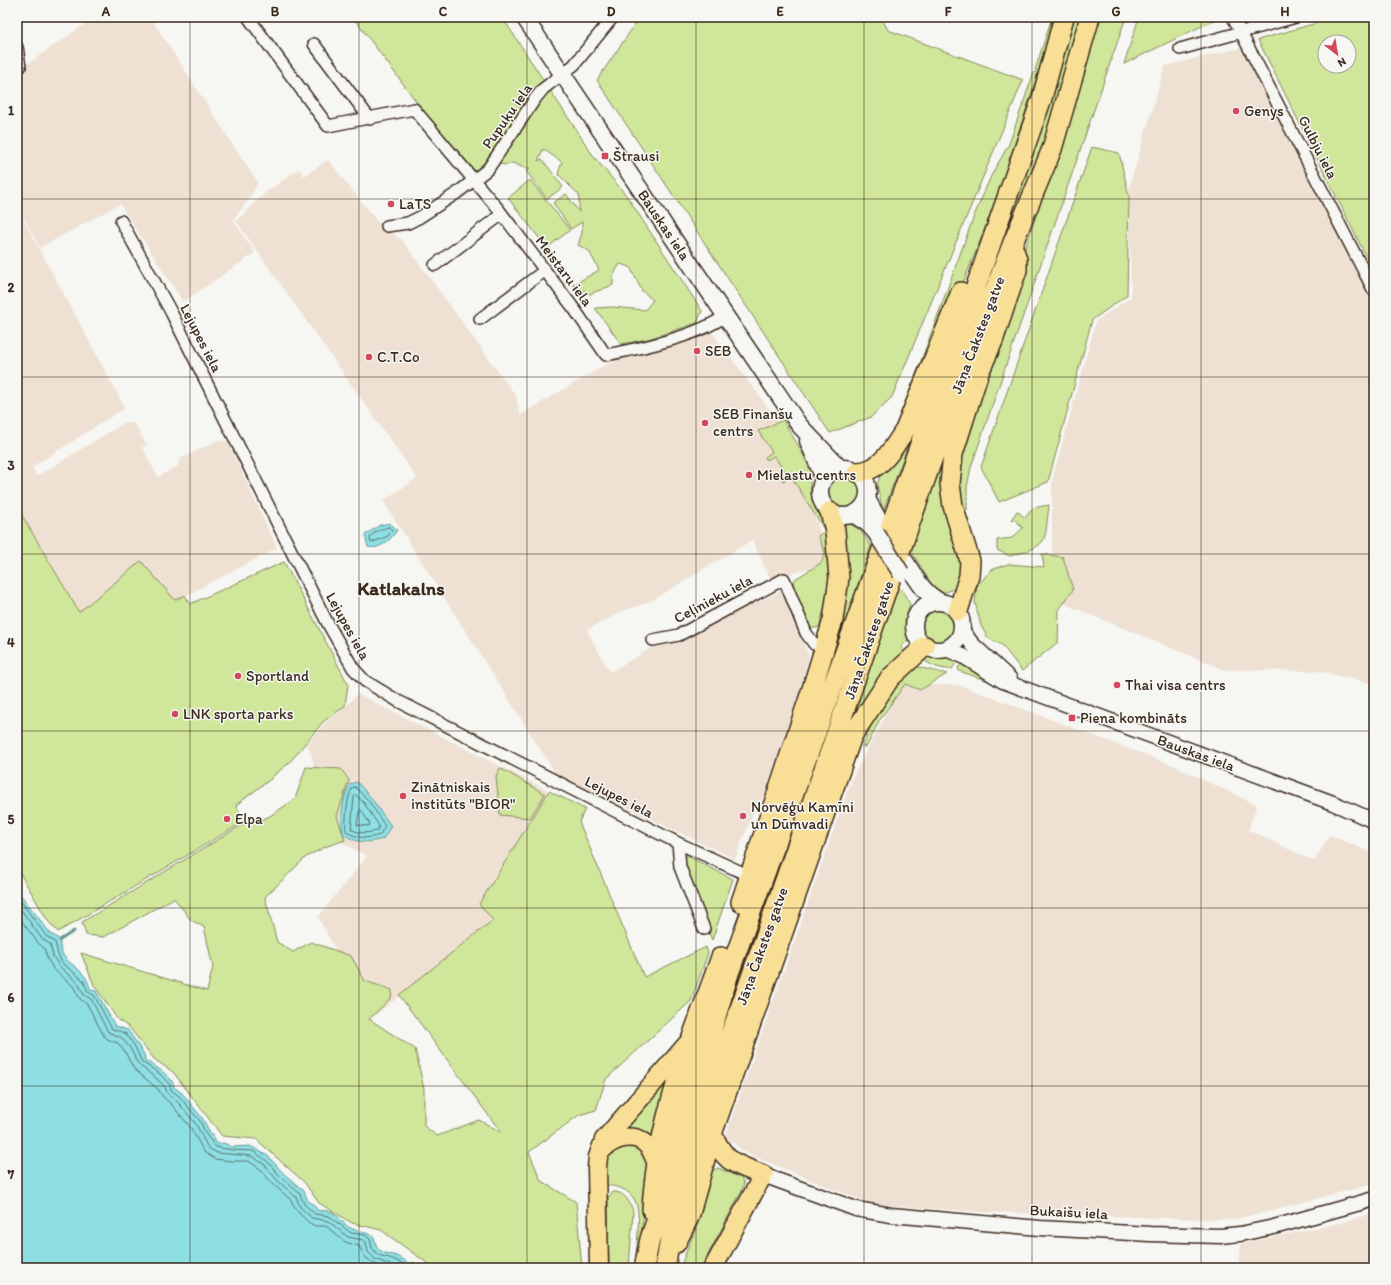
<svg xmlns="http://www.w3.org/2000/svg" width="1391" height="1285" viewBox="0 0 1391 1285" font-family="Itim,sans-serif">
  <style>
    .built { fill: #eee1d3 }
    .green { fill: #cfe69b; stroke: #85885c; fill-rule: evenodd }
    .water { fill: #8ddfe4; stroke: #6c9795 }
    .lines { fill: none; stroke-linecap: round; stroke-linejoin: round }
    .shore { stroke: #5c726d; stroke-width: 1 }
    .stream { stroke: #6c9795; stroke-width: 3 }
    .minor-casing { stroke: #3b2a1e; stroke-width: 14 }
    .tertiary-casing { stroke: #3b2a1e; stroke-width: 17 }
    .secondary-casing { stroke: #3b2a1e; stroke-width: 19 }
    .primary-casing { stroke: #3b2a1e; stroke-width: 21 }
    .trunk-casing { stroke: #3b2a1e; stroke-width: 22 }
    .minor { stroke: #f6f6f2; stroke-width: 11 }
    .tertiary { stroke: #f6f6f2; stroke-width: 14 }
    .secondary { stroke: #f6f6f2; stroke-width: 16 }
    .primary { stroke: #f9df96; stroke-width: 18 }
    .trunk { stroke: #f9df96; stroke-width: 19 }
    .secondary-bridge-casing { stroke: #3b2a1e; stroke-width: 19; stroke-linecap: butt }
    .secondary-bridge { stroke: #f6f6f2; stroke-width: 16 }
    .grid { fill: none; stroke: #3b2a1e; stroke-width: 1; stroke-opacity: 0.55 }
    .poi-dot { fill: #d1495b; stroke: #f6f6f2; stroke-width: 1.5 }
    .labels { text-anchor: middle; dominant-baseline: central; stroke-width: 3; stroke-linejoin: round; paint-order: stroke }
    .poi-label { font-size: 15px; fill: #3b2a1e; stroke: #f6f6f2; text-anchor: start }
    .street-label { font-size: 15px; fill: #3b2a1e; stroke: #f6f6f2 }
    .district-label { font-size: 19px; font-weight: bold; fill: #3b2a1e; stroke: #f6f6f2 }
    .neatline { fill: none; stroke: #3b2a1e; stroke-width: 1.5 }
    .grid-label { font-size: 13px; text-anchor: middle; font-weight: bold; fill: #3b2a1e }
  </style>
  <rect width="100%" height="100%" fill="#f6f6f2"/>
  <filter id="ink" filterUnits="userSpaceOnUse"><feTurbulence type="fractalNoise" baseFrequency=".025" numOctaves="2"/><feDisplacementMap in="SourceGraphic" scale="8" xChannelSelector="R" yChannelSelector="G"/><feConvolveMatrix kernelMatrix="1 2 1 2 8 2 1 2 1" color-interpolation-filters="sRGB"/></filter>
  <g filter="url(#ink)">
    <path class="built" d="M 95,17 L 150,17 L 258,183 L 248,201 L 233,220 L 255,253 L 183,302 L 120,204 L 40,248 L 17,205 L 17,69 L 26,65 Z
      M 1244,47 L 1360,270 L 1374,304 L 1374,684 L 1318,671 L 1225,670 L 1052,599 L 1052,481 L 1096,321 L 1131,297 L 1129,188 L 1165,66 Z
      M 328,160 L 381,226 L 402,240 L 516,396 L 520,415 L 607,364 L 711,331 L 787,433 L 822,538 L 827,563 L 771,580 L 752,540 L 651,601 L 621,612 L 587,630 L 605,664 L 611,672 L 654,646 L 682,637 L 781,591 L 809,656 L 797,701 L 762,801 L 758,800 L 735,859 L 556,774 L 383,501 L 417,478 L 236,221 L 266,192 L 299,169 L 304,176 Z
      M 17,207 L 125,408 L 32,467 L 37,476 L 126,422 L 134,423 L 147,445 L 142,447 L 158,477 L 178,466 L 180,459 L 218,440 L 228,442 L 277,548 L 175,601 L 141,561 L 79,612 L 17,507 Z
      M 902,685 L 959,685 L 1175,766 L 1257,805 L 1248,830 L 1314,861 L 1330,835 L 1374,854 L 1374,1184 L 1233,1220 L 981,1212 L 870,1204 L 748,1154 L 725,1137 L 852,778 Z
      M 358,694 L 549,791 L 479,904 L 494,920 L 372,1018 L 318,917 L 367,856 L 328,835 L 312,756 L 307,744 L 324,724 L 346,706 Z
      M 1374,1213 L 1374,1268 L 1239,1268 L 1241,1244 L 1340,1223 Z"/>
    <path class="green" d="M 353,17 L 502,17 L 594,157 L 626,195 L 702,311 L 697,323 L 648,339 L 621,344 L 595,308 L 611,307 L 645,310 L 653,300 L 642,291 L 630,267 L 620,264 L 613,275 L 613,285 L 590,294 L 573,285 L 599,270 L 589,251 L 578,245 L 582,233 L 582,222 L 571,229 L 553,203 L 566,194 L 579,212 L 579,195 L 558,174 L 562,162 L 543,149 L 538,161 L 542,159 L 563,187 L 547,199 L 526,171 L 530,168 L 524,168 L 513,163 L 504,165 L 488,159 L 475,171 L 422,109 Z
      M 640,17 L 878,17 L 882,19 L 888,30 L 1023,80 L 892,397 L 871,417 L 830,433 L 597,80 Z
      M 1052,17 L 1056,17 L 1039,71 L 1035,70 Z
      M 1074,17 L 1083,17 L 1044,140 L 657,1268 L 652,1268 L 663,1222 L 710,1056 L 1066,46 Z
      M 1096,17 L 1126,17 L 971,467 L 967,487 L 967,510 L 961,506 L 956,477 L 1020,263 L 1051,171 Z
      M 1139,17 L 1215,17 L 1216,19 L 1124,64 Z
      M 1337,17 L 1374,17 L 1374,272 L 1258,40 ZM 1325,42 L 1349,42 L 1349,66 L 1325,66 Z
      M 1034,72 L 1038,73 C 1018,135 998,196 974,256 C 954,306 929,354 906,402 L 974,216 L 991,176 L 1009,144 Z
      M 1092,147 L 1119,153 L 1129,196 L 1127,295 L 1092,320 L 1048,482 L 999,502 L 981,467 Z
      M 530,180 L 570,230 L 547,248 L 508,198 Z
      M 923,407 L 883,511 L 877,485 L 881,473 Z
      M 957,417 L 951,440 L 963,554 L 958,590 L 954,589 L 943,593 L 933,587 L 910,549 Z
      M 783,420 L 812,469 L 810,484 L 812,500 L 826,527 L 830,582 L 828,596 L 819,627 L 810,629 L 792,587 L 795,579 L 821,563 L 825,553 L 818,536 L 825,531 L 791,476 L 783,481 L 782,479 L 787,475 L 774,456 L 767,460 L 765,457 L 772,452 L 758,431 Z
      M826 491a18 18 0 1 1 36 0a18 18 0 1 1-36 0Z
      M 1049,505 C 1044,544 1050,545 1010,556 L 997,550 L 997,540 L 1012,538 L 1023,528 L 1014,519 L 1011,520 L 1017,511 L 1025,518 L 1033,508 Z
      M 17,507 L 79,612 L 141,561 L 175,600 L 185,595 L 190,604 L 284,562 L 348,684 L 345,706 L 323,722 L 289,763 L 273,776 L 272,778 L 236,805 L 245,821 L 58,932 L 48,921 L 17,868 Z
      M 850,524 L 860,530 L 871,546 L 817,703 L 842,533 L 845,532 L 844,525 Z
      M 1042,554 L 1063,557 L 1073,590 L 1059,610 L 1058,642 L 1022,671 L 1002,645 L 988,638 L 981,626 L 975,602 L 977,586 L 991,570 L 1008,564 L 1044,567 Z
      M 897,585 L 902,590 L 910,604 L 905,621 L 908,640 L 901,647 L 904,651 L 884,675 L 689,1179 Z
      M920 625a18 18 0 1 1 36 0a18 18 0 1 1-36 0Z
      M 931,653 L 946,654 L 959,658 L 952,669 C 940,670 928,664 919,657 Z
      M 963,661 L 1006,687 L 959,671 L 958,668 Z
      M 914,666 L 947,674 L 920,690 L 905,684 L 879,721 L 867,746 L 863,747 C 875,711 885,692 914,666 Z
      M 306,767 L 341,769 L 349,780 L 337,816 L 345,840 L 325,847 L 306,857 L 265,897 L 277,942 L 293,952 L 311,942 L 351,956 L 365,981 L 392,990 L 391,998 L 369,1019 L 415,1049 L 424,1089 L 424,1126 L 437,1136 L 479,1120 L 501,1132 L 399,995 L 493,920 L 479,904 L 549,791 L 585,809 L 579,822 L 644,977 L 706,947 L 708,953 L 691,1001 L 606,1079 L 596,1110 L 579,1115 L 529,1152 L 541,1181 L 576,1202 L 582,1268 L 434,1268 L 381,1230 L 352,1223 L 319,1203 L 304,1182 L 256,1139 L 222,1136 L 173,1072 L 154,1059 L 129,1027 L 118,1020 L 94,985 L 81,953 L 207,991 L 213,967 L 204,927 L 191,920 L 174,898 L 104,937 L 86,935 L 82,922 L 250,820 L 256,822 L 270,816 L 295,799 Z
      M 500,768 L 545,794 L 530,818 L 500,815 L 496,776 Z
      M 683,854 L 733,879 L 712,940 L 683,867 Z
      M 676,1065 L 655,1138 L 615,1134 Z
      M 635,1143 L 649,1158 L 646,1198 L 637,1261 C 635,1258 636,1251 637,1246 C 639,1215 645,1186 602,1185 L 602,1171 L 610,1150 Z
      M 718,1168 L 741,1178 L 744,1183 L 742,1190 L 701,1268 L 680,1268 L 698,1222 L 712,1171 Z
      M 613,1192 C 624,1191 631,1203 633,1212 L 629,1268 L 609,1268 L 608,1197 Z"/>
    <path class="water" d="M 390,523 L 397,530 C 391,540 380,550 368,547 L 365,535 L 380,525 Z
      M 357,782 L 371,798 L 391,826 L 383,839 C 366,843 358,844 343,834 C 340,819 342,798 350,784 Z
      M 17,890 L 50,933 L 60,940 C 58,961 76,963 86,978 C 88,981 89,986 91,990 L 96,991 L 115,1026 L 128,1030 L 144,1054 L 145,1060 C 154,1066 173,1076 174,1087 L 182,1093 L 203,1119 L 211,1135 L 213,1135 L 214,1141 L 219,1144 L 224,1143 L 232,1147 L 250,1146 L 268,1156 L 283,1173 L 304,1191 L 308,1201 L 314,1205 L 318,1211 C 338,1207 340,1225 353,1229 C 362,1233 365,1231 374,1237 C 376,1250 381,1253 393,1255 C 398,1256 406,1261 410,1264 L 414,1262 L 419,1268 L 17,1268 Z"/>
    <g class="lines">
      <path class="shore" d="M 389,527 L 392,530 L 388,536 L 371,543 L 370,537 C 375,531 381,529 389,527 Z
        M 355,787 L 368,800 L 385,826 L 380,835 C 367,839 357,839 346,831 C 345,821 347,797 352,788 Z
        M 356,795 L 364,803 L 379,826 L 377,831 C 368,833 359,834 351,829 L 354,797 Z
        M 361,810 L 370,824 L 369,826 L 357,825 L 359,812 Z
        M 17,896 L 46,936 L 55,942 L 58,954 L 62,963 L 83,980 L 88,992 L 94,995 L 112,1029 L 125,1033 L 134,1045 L 142,1062 L 160,1074 L 170,1085 L 171,1090 L 179,1096 L 200,1121 L 207,1136 L 216,1147 L 232,1150 L 253,1151 L 266,1160 L 280,1176 L 300,1194 L 304,1204 L 315,1214 L 329,1216 L 351,1233 L 365,1235 L 370,1239 L 372,1248 L 378,1255 L 393,1259 L 412,1268
        M 17,904 L 42,939 L 50,944 L 53,956 L 59,966 L 78,983 L 84,995 L 91,999 L 108,1032 L 122,1038 L 130,1048 L 139,1065 L 156,1078 L 165,1087 L 167,1093 L 176,1100 L 196,1124 L 208,1148 L 217,1153 L 251,1156 L 264,1164 L 277,1180 L 296,1197 L 300,1207 L 312,1218 L 328,1221 L 348,1237 L 363,1240 L 366,1242 L 368,1252 L 375,1259 L 398,1268
        M 17,915 L 38,943 L 44,948 L 48,960 L 54,970 L 73,986 L 80,999 L 87,1004 L 104,1036 L 109,1040 L 118,1043 L 125,1052 L 134,1069 L 159,1090 L 163,1097 L 171,1104 L 191,1128 L 204,1152 L 215,1159 L 231,1161 L 249,1161 L 260,1169 L 273,1184 L 291,1200 L 296,1210 L 308,1222 L 315,1226 L 326,1226 L 345,1242 L 359,1246 L 365,1257 L 380,1268"/>
      <path class="stream" d="M 60,940 L 74,931"/>
      <defs>
        <path id="minor" d="M 248,17 L 328,126 L 414,109 L 499,210 L 575,310 L 606,355 C 641,348 696,337 725,316
          M 1233,17 L 1374,291
          M 314,44 L 370,119
          M 17,47 L 20,67
          M 1180,49 L 1296,17
          M 121,221 L 171,312 L 327,622 L 353,668 L 365,681 L 375,687 L 398,701 L 678,843 L 750,876
          M 387,226 L 408,223 L 420,217 L 457,193 L 488,169 L 535,99 L 543,89 L 574,65 L 613,17
          M 435,265 L 502,214
          M 480,319 L 544,271
          M 653,640 L 679,635 L 784,579 L 806,633 L 814,644 L 825,646
          M 678,843 L 680,867 L 704,929"/>
        <path id="tertiary" d="M 962,630 L 972,644 L 1010,679
          M 946,649 L 963,656 L 1003,681 L 1333,803 L 1374,821
          M 763,1175 L 856,1209 L 891,1215 L 1040,1228 L 1150,1234 L 1220,1236 L 1240,1234 L 1274,1227 L 1374,1199"/>
        <path id="secondary" d="M 524,17 L 799,425 L 840,468
          M 808,441 L 824,479
          M820 492a24 24 0 1 1 48 0a24 24 0 1 1-48 0Z
          M 867,499 L 880,522
          M 853,514 L 867,523 L 876,533
          M 905,561 C 915,576 922,592 939,601
          M914 626a24 24 0 1 1 48 0a24 24 0 1 1-48 0Z"/>
        <path id="primary" d="M 601,1151 C 613,1138 635,1131 648,1146 C 652,1150 654,1158 657,1163
          M 599,1268 L 597,1167 L 598,1157 L 604,1140 L 689,1042
          M 713,1268 L 763,1175"/>
        <path id="trunk" d="M 857,472 C 881,472 893,448 905,430 L 961,292
          M 958,611 L 969,576 L 970,561 L 953,506 L 950,484 L 953,454 L 978,375 L 993,341 L 1017,270 L 1017,259 L 1012,245
          M 741,902 L 811,692 L 833,620 L 839,578 L 835,530 L 830,512
          M 712,1134 C 726,1164 734,1163 763,1175
          M 652,1210 C 656,1122 692,1039 721,957
          M 676,1243 L 689,1217 L 712,1134 L 852,736 L 890,678 L 925,646
          M 644,1268 L 650,1239 L 664,1197 L 688,1110 L 729,973 L 936,400 L 1042,98 L 1064,17
          M 665,1268 L 672,1227 L 707,1100 L 748,986 L 952,403 L 1012,245 L 1052,149 L 1090,17"/>
      </defs>
      <use href="#minor" class="minor-casing"/>
      <use href="#tertiary" class="tertiary-casing"/>
      <use href="#secondary" class="secondary-casing"/>
      <use href="#primary" class="primary-casing"/>
      <use href="#trunk" class="trunk-casing"/>
      <use href="#minor" class="minor"/>
      <use href="#tertiary" class="tertiary"/>
      <use href="#secondary" class="secondary"/>
      <use href="#primary" class="primary"/>
      <use href="#trunk" class="trunk"/>
      <defs>
        <path id="secondary-bridge" d="M 876,533 L 901,573"/>
      </defs>
      <use href="#secondary-bridge" class="secondary-bridge-casing"/>
      <use href="#secondary-bridge" class="secondary-bridge"/>
    </g>
  </g>
  <path class="grid" d="M 190,17 L 190,1268M 359,17 L 359,1268M 527,17 L 527,1268M 696,17 L 696,1268M 864,17 L 864,1268M 1032,17 L 1032,1268M 1201,17 L 1201,1268M 17,199 L 1374,199M 17,377 L 1374,377M 17,554 L 1374,554M 17,731 L 1374,731M 17,908 L 1374,908M 17,1086 L 1374,1086"/>
  <g class="poi-dot">
    <circle cx="1236" cy="111" r="4"/>
    <rect x="601" y="152" width="8" height="8" rx="2"/>
    <circle cx="391" cy="204" r="4"/>
    <circle cx="697" cy="351" r="4"/>
    <circle cx="369" cy="357" r="4"/>
    <circle cx="705" cy="423" r="4"/>
    <circle cx="749" cy="475" r="4"/>
    <circle cx="238" cy="676" r="4"/>
    <circle cx="1117" cy="685" r="4"/>
    <circle cx="175" cy="714" r="4"/>
    <rect x="1068" y="714" width="8" height="8" rx="2"/>
    <circle cx="403" cy="796" r="4"/>
    <circle cx="743" cy="816" r="4"/>
    <circle cx="227" cy="819" r="4"/>
  </g>
  <g class="labels">
    <g class="poi-label">
      <text x="1244" y="111">Genys</text>
      <text x="613" y="156">Štrausi</text>
      <text x="399" y="204">LaTS</text>
      <text x="705" y="351">SEB</text>
      <text x="377" y="357">C.T.Co</text>
      <text x="713" y="414">SEB Finanšu<tspan x="713" dy="17">centrs</tspan></text>
      <text x="757" y="475">Mielastu centrs</text>
      <text x="246" y="676">Sportland</text>
      <text x="1125" y="685">Thai visa centrs</text>
      <text x="183" y="714">LNK sporta parks</text>
      <text x="1080" y="718">Piena kombināts</text>
      <text x="411" y="787">Zinātniskais<tspan x="411" dy="17">institūts "BIOR"</tspan></text>
      <text x="751" y="807">Norvēģu Kamīni<tspan x="751" dy="17">un Dūmvadi</tspan></text>
      <text x="235" y="819">Elpa</text>
    </g>
    <g class="street-label">
      <text transform="translate(507 116) rotate(-55)">Pupuķu iela</text>
      <text transform="translate(1318 147) rotate(63)">Gulbju iela</text>
      <text transform="translate(664 225) rotate(56)">Bauskas iela</text>
      <text transform="translate(564 271) rotate(53)">Meistaru iela</text>
      <text transform="translate(978 335) rotate(-69)">Jāņa Čakstes gatve</text>
      <text transform="translate(201 338) rotate(63)">Lejupes iela</text>
      <text transform="translate(713 599) rotate(-28)">Ceļinieku iela</text>
      <text transform="translate(348 626) rotate(61)">Lejupes iela</text>
      <text transform="translate(869 640) rotate(-71)">Jāņa Čakstes gatve</text>
      <text transform="translate(1196 753) rotate(20)">Bauskas iela</text>
      <text transform="translate(619 797) rotate(27)">Lejupes iela</text>
      <text transform="translate(762 946) rotate(-70)">Jāņa Čakstes gatve</text>
      <text transform="translate(1069 1212) rotate(3)">Bukaišu iela</text>
    </g>
    <g class="district-label">
      <text x="401" y="588">Katlakalns</text>
    </g>
  </g>
  <rect width="1391" height="1285" fill="none" stroke="#f6f6f2" stroke-width="44"/>
  <g transform="translate(1337 54) rotate(149)"><circle r="19" fill="#f6f6f2" stroke="#aba49d"/>
  <path d="M0-3L7 15L0 10L-7 15Z" fill="#d1495b"/>
  <text y="-6" font-size="11" font-weight="bold" text-anchor="middle" fill="#3b2a1e">N</text>
  </g>
  <rect x="22" y="22" width="1347" height="1241" class="neatline"/>
  <g class="grid-label">
    <text x="106" y="16">A</text>
    <text x="275" y="16">B</text>
    <text x="443" y="16">C</text>
    <text x="611" y="16">D</text>
    <text x="780" y="16">E</text>
    <text x="948" y="16">F</text>
    <text x="1116" y="16">G</text>
    <text x="1285" y="16">H</text>
    <text x="11" y="115">1</text>
    <text x="11" y="292">2</text>
    <text x="11" y="470">3</text>
    <text x="11" y="647">4</text>
    <text x="11" y="824">5</text>
    <text x="11" y="1002">6</text>
    <text x="11" y="1179">7</text>
  </g>
</svg>
